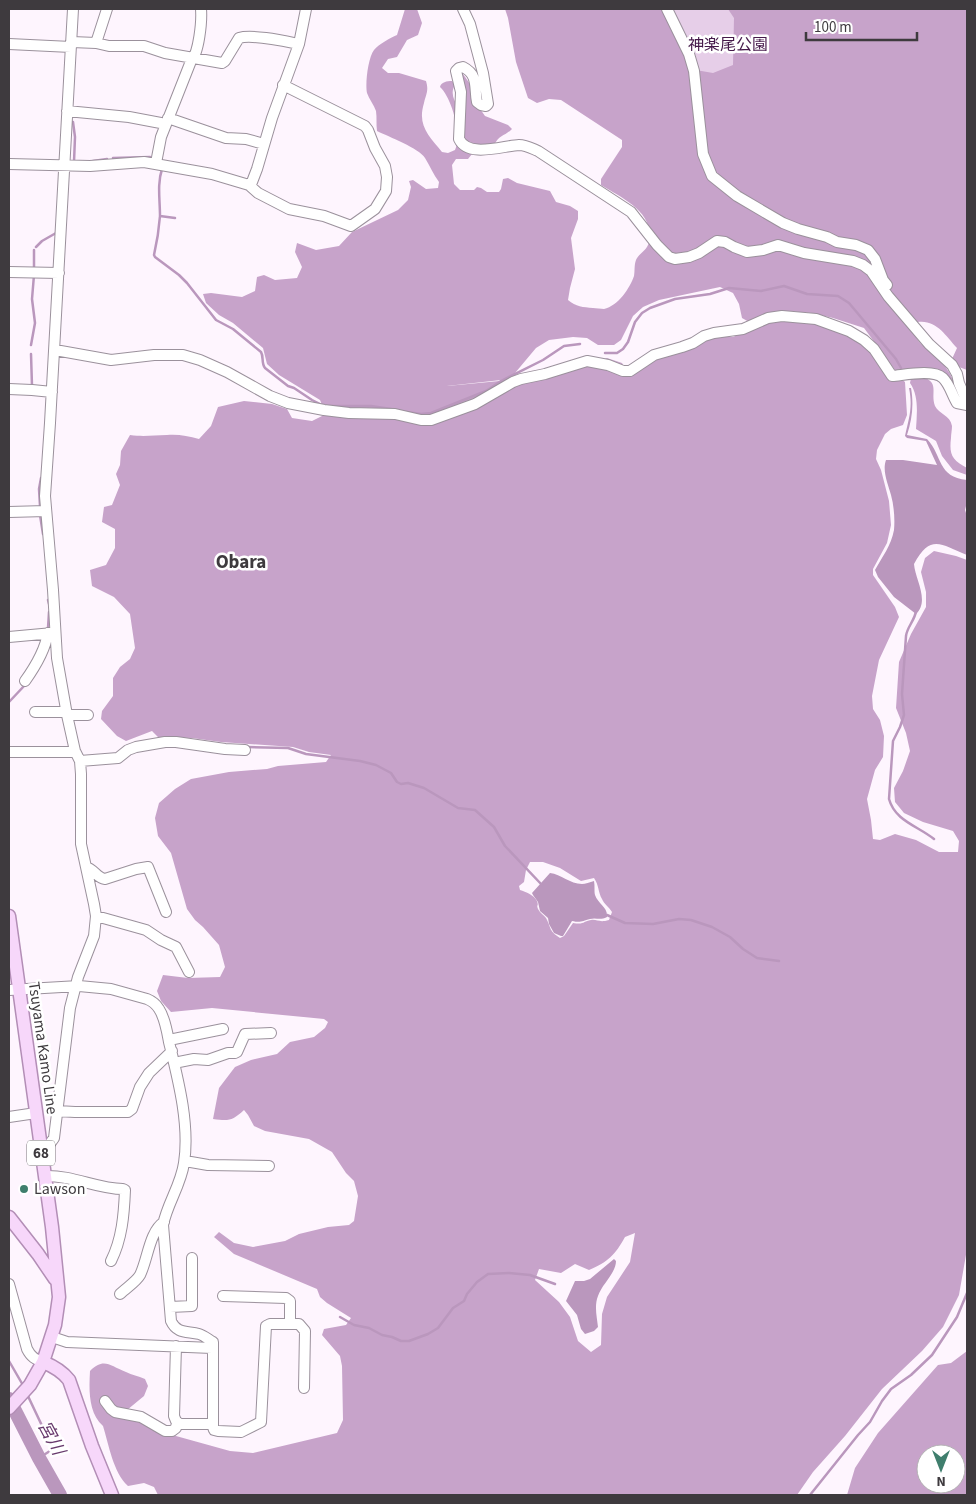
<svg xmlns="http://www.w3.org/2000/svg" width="976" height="1504" viewBox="0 0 976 1504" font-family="'Source Sans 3','Noto Sans JP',sans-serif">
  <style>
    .green { fill: #e6cee8 }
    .forest { fill: #c7a3ca; fill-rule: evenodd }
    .water { fill: #ba97bd }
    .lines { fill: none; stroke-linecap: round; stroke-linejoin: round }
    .stream { stroke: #ba97bd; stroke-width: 2.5 }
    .river { stroke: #ba97bd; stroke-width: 14 }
    .minor-casing { stroke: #9b919c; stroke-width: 12 }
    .major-casing { stroke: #b38eb6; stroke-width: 15 }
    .minor { stroke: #fff; stroke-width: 10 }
    .major { stroke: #f7d7fa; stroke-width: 12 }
    .poi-dot { fill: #3f7e6d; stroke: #fff; stroke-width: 2 }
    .labels { text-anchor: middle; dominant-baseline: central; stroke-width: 5; stroke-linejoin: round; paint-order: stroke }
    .shield { fill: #fff; stroke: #787578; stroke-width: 1 }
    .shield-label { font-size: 15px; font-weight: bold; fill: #3e3a3e }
    .park-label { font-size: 16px; fill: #45194a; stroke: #fff }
    .street-label { font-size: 16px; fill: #3e3a3e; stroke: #fff }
    .poi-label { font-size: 16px; fill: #3e3a3e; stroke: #fff; text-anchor: start }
    .water-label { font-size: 18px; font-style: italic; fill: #67396c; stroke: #fff }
    .quarter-label { font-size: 19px; font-weight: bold; fill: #3e3a3e; stroke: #fff }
  </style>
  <rect width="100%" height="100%" fill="#fef5fe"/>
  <path class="green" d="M 670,9 L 826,9 L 704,91 Z"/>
  <path class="forest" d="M 405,9 L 417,9 L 422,23 L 418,35 L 407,40 L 397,57 L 388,59 L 382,68 L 388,73 L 399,73 L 426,81 C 429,91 426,94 424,103 C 417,126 429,136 442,152 L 448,153 L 455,150 C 462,135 452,98 440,87 C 441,82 447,81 452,81 L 455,85 C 450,93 454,100 458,107 L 460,76 L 463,74 L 470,84 L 478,106 L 485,116 L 508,125 L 512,129 C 504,137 500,134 494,145 L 476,149 L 468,159 L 456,159 L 452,165 L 454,184 L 460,190 L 474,190 L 477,187 L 481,188 L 487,192 L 499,192 L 501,189 L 503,179 L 508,178 L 517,183 L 550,191 L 556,202 L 570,206 L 578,211 L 578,219 L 571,238 L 575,269 L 570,288 L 568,300 C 576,307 583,307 593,308 C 596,308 601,309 604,309 C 618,306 630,288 634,276 C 635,271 634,265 636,260 C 639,253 647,251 649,242 C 655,212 622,198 601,185 L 601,179 L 622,147 L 622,140 L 561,100 L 549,99 L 537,103 L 528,98 L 516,62 L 508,18 L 505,9 L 662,9 L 690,69 L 713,73 L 733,65 L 734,18 L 728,9 L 967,9 L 967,370 L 959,367 L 952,359 L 957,348 C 944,334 935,317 913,323 C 912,341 925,346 937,357 C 944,364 949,371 953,380 L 948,380 L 908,371 L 895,370 L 864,328 L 833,318 L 812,313 L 786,311 L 763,316 L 749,322 L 742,318 L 739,304 L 733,293 L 720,287 L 659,300 L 643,307 L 633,316 L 621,340 L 614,345 L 598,345 L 587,338 L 573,337 L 549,340 L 536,348 L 510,379 L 447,386 L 510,380 L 515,384 L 550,378 L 607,358 L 622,363 L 628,373 L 659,358 L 704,340 L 716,337 L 733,337 L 772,320 L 794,319 L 818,324 L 845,333 L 870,347 L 900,378 L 905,382 L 907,415 L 903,425 L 891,429 L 885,434 L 877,450 L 876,459 L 881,470 L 889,501 L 891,525 L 887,543 L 873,569 L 873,575 L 895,607 L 899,617 L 879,660 L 872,696 L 873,709 L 880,720 L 884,736 L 883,757 L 875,770 L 867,799 L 871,820 L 873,839 L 880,840 L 895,834 L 916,840 L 939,852 L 958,852 L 959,841 L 953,831 L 923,822 L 904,813 L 895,802 L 894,788 L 903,771 L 910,751 L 906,733 L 896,708 L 899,662 L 911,634 L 926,607 L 926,592 L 921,572 L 925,558 L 934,551 L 956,556 L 967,560 L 967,1249 L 959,1295 L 943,1327 L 922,1351 L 882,1389 L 845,1436 L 813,1472 L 797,1495 L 158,1495 L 154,1487 L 144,1483 L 128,1486 C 113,1472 109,1445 103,1426 C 88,1413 89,1389 90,1371 C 104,1357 110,1366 126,1372 C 132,1375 138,1376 145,1379 L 148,1386 L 144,1396 L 127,1410 L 138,1421 L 164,1434 L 176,1436 L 230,1451 L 253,1453 L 337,1433 L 343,1420 L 342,1366 L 340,1356 L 322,1335 L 324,1329 L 346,1325 L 351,1318 L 327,1303 L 320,1297 L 317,1289 L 234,1254 L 214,1237 L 219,1232 L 234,1243 L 253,1247 L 285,1241 L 299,1234 L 328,1227 L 349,1225 L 354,1221 L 358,1196 L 354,1181 L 346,1173 L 332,1152 L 309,1139 L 265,1131 L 254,1126 L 248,1115 L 244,1110 C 232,1121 229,1121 213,1119 L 219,1088 L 235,1067 L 251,1060 L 277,1054 L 290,1042 L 314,1037 L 325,1028 L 328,1022 L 324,1019 L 212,1008 L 171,1012 L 161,1001 L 157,991 L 163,975 L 188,978 L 220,977 L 225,967 L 219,945 L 203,927 L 195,920 L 187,909 L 171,853 L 158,836 L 155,818 L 159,803 L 175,789 L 191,779 L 229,772 L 267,769 L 278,766 L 326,762 L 331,755 L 309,752 L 293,747 L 221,742 L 192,738 L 158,737 L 152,731 L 126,741 L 117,736 L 101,719 L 102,711 L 113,696 L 113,678 L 120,667 L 130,659 L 135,648 L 130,614 L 114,597 L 92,586 L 90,570 L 106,565 L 115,548 L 115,529 L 102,522 L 104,507 L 112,505 L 120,485 L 116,474 L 120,465 L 121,451 L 130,435 C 145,437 153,435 167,435 C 178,434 188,436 199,439 L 211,426 L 218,407 L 244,401 L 272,404 L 287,409 L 292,418 L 312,421 L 326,414 L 320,400 L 279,375 L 267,364 L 263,348 L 233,323 L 219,315 L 206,303 L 203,294 L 211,293 L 242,297 L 255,291 L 257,277 L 264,275 L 275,280 L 297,278 L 302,267 L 295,252 L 297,243 L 316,250 L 339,246 L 352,232 L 398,210 L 408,200 L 411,187 L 409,181 L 413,180 L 426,189 L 438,188 L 439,182 C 433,174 430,166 425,158 C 419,148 389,137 377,131 C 376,124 377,118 376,111 C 374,105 369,99 367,93 C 365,84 368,58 374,50 C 379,44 390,38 397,35 ZM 530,862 L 543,862 L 560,868 L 581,881 L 594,878 C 599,885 598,892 602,899 C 604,904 609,907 612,912 L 609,920 C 599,923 597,919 591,920 C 583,921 585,925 573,923 L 564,936 L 560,938 C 548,930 552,929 546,918 C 544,915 540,913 538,909 C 536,904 539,907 537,901 C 534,895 526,892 520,890 L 519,886 L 524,882 L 526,870 ZM 635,1233 L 630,1262 L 607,1297 L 602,1314 L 601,1345 L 591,1352 L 578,1341 L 570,1317 L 559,1302 L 535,1280 L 539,1269 L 561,1273 L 575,1264 L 589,1270 C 608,1262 615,1255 625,1237 Z
    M 923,377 C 940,383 930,393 935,406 C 939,414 950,415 952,426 C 952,430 951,434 951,438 C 949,455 952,460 967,468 L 967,475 L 953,470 L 942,456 L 936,441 L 916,429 C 917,413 919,396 910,383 L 911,378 Z
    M 967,1351 L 967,1495 L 847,1495 L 855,1468 L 878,1433 L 938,1365 L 951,1363 ZM 926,1454 L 956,1454 L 956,1484 L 926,1484 Z"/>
  <path class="water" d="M 909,388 L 911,388 C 914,405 912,420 907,435 L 927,439 C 943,456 937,477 967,480 L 967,502 L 965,510 L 967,516 L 967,555 C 941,545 931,533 914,564 C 915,579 930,601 916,614 L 894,597 L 878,577 L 875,570 C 882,557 891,546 894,530 C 895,519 894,506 891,495 C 888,484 882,471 886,460 L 903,460 L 937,465 L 926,441 L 907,438 L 905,436 C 909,418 913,407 909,388 Z
    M 550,873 C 561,874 570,884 582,884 C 585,884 590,882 594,881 C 595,886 594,891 595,895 C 598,904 608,907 607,917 C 599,921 597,917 590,919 C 582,921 581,923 572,921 L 563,936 L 561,936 L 554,933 L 549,924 L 548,918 L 540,911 L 538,902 L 533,895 L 532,893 Z
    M 614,1259 L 616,1261 C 616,1273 602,1284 598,1296 C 594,1306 597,1317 598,1327 L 594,1331 L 585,1334 L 581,1329 L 577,1315 L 566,1301 L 575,1281 L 584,1281 L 590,1279 Z"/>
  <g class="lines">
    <path class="stream" d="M 73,122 L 75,137 L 74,162
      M 113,158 L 150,157
      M 93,161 L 107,159
      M 162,169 C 157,184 160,200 160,216 C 159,229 157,242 154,255 L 155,257 L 179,275 L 187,283 L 216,320 L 233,329 L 261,352 C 264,357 261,363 265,368 L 288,386 L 294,388 L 312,400 L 322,405
      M 160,216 L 175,218
      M 36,247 L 42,241 L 56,233
      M 34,269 L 34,250
      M 31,345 L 35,323 L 32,299 L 34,275
      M 605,353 L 617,353 L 623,349 L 628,342 L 635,322 L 642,313 L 650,308 L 675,299 L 710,294 L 729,288 L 761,291 L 784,286 L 807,294 L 838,296 L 849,303 L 896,359 L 901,368
      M 31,354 L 32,386
      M 330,406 L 371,406 L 391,409
      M 407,412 L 421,414 L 431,413 L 486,391 L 501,381 L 543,360 L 564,346 L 580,344
      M 40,506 L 39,489 L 41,478
      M 40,515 L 43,534
      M 48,600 L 49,604
      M 916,611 C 915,620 907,627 906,636 L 902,694 L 904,715 L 900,727 L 893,741 L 889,799 C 895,821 918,826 934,839
      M 48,628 L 49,612
      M 9,702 L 25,685
      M 248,747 L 288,748 L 306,754 L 360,761 L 376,765 L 391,773 L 397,782 L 401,784 L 408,783 L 424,788 L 458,808 L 475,810 L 494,827 L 505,846 L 542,885
      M 607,915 L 625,923 L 653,924 L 679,919 L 691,920 L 712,927 L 730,937 L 743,949 L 757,958 L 779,961
      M 340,1317 L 354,1325 L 369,1328 L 382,1335 L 392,1337 L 401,1341 L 409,1341 L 428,1334 L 438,1328 L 453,1308 L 464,1301 L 467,1294 L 477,1282 L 488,1274 L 509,1273 L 530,1275 L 555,1284
      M 9,1361 L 24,1387
      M 27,1394 L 53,1449 L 39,1458
      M 810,1495 L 858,1435 L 870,1422 L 882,1401 L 891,1389 L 911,1375 L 932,1355 L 957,1317 L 967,1293"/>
    <path class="river" d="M 9,1399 L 39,1458 L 60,1495"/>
    <defs>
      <path id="minor" d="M 463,9 L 470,24 L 483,73 L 488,104 L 486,106 L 481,105 L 477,102 C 474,88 479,75 463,67 L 459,68 L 456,71 L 461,92 L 459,139 C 468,158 502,146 519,145 C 526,145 531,148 538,151 L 631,212 L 657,245 L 669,257 L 675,259 L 689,257 L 699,253 L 717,241 L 725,242 L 734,247 L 747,252 L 763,250 L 778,245 L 804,253 L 853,261 L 863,265 L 871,271 L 888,296 L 929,344 L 952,365 L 957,374 L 959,383 L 967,402
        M 667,9 L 689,54 L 694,71 L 702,145 L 703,154 L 712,176 L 737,196 L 783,223 L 798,229 L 827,237 L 837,242 L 856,245 L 868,250 L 875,259 L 883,280 L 887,285
        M 72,42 L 96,43 L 109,46 L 144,46 L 165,53 L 222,63 L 225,61 L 239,38 C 252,34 284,41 299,44
        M 96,43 L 107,9
        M 9,44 L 71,47
        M 67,111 L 129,117 L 166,124
        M 168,118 L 226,138 L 246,139 L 264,144
        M 156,163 L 161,137 L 191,61 C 199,53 202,21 201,9
        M 9,164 L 90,166 L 144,162 L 212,174 L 249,185 L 252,182 L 257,169 L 272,118 L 299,44 L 306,9
        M 249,185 L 258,193 L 289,209 L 324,216 L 351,226 L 375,209 L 386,191 L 387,177 L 385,166 L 375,148 L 368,130 L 365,126 L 283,85
        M 9,272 L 59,273
        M 55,350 L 111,360 L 154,355 L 183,355 L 200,360 L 227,372 L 270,396 L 288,403 L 324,410 L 349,413 L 395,414 L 421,420 L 431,420 L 475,404 L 513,382 L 521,379 L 545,374 L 587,361 L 608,365 L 623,371 L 630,371 L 654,355 L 682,347 L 693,343 L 704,336 L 714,333 L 743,329 L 768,318 L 782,316 L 816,319 L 849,331 L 864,340 L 874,349 L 892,376 C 905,375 933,369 943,378 C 950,385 952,395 957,403 L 967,405
        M 9,389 L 32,390 L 52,392
        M 9,512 L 46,511
        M 9,637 L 53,633
        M 25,681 C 35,667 45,651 48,633
        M 35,712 L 66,712
        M 67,715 L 88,715
        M 9,752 L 70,752 L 75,751
        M 80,761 L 118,758 L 128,750 L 136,747 L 165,742 L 176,742 L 225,749 L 245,750
        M 86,867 C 94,869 97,878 105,879 L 136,869 L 148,867 L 166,912
        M 96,916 L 146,930 L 161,940 L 176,947 L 189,972
        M 9,990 L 79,986 L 111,989 L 147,999 C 152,1001 156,1004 159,1009 C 165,1018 167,1031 169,1042 C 178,1079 190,1125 184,1163 C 181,1185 167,1204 163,1225 L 171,1321 C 177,1334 187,1331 199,1334 C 203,1335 208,1339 213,1342 L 213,1427 L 214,1430 L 218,1431 L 241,1432 L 261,1422 L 266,1326 L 270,1324 L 290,1324 L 290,1301 L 286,1298 L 223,1296
        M 169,1040 L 223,1029
        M 174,1063 L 194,1059 L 208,1060 L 228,1053 L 235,1053 L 237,1052 L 245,1034 L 271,1033
        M 57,1111 L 75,1112 L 128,1112 L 132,1109 L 140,1087 L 149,1073 L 172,1051
        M 9,1117 L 36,1113
        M 41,1150 L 49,1145 L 54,1138 L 70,1008 L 78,977 L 94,936 L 96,916 L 94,904 L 81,844 L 81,774 L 80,761 L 75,751 L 67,715 L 57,658 L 53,590 L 45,496 L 50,423 L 73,9
        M 185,1161 L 208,1165 L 269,1166
        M 45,1176 C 73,1175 97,1189 123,1189 L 125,1190 C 124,1215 122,1239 111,1261
        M 9,1284 L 27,1349 C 31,1357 35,1359 43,1362
        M 120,1294 C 126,1288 136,1282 140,1275 C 148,1259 149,1232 164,1222
        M 170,1307 L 192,1306 L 192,1258
        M 290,1324 L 299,1324 L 305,1331 L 304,1388
        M 52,1337 L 67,1342 L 212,1348
        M 176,1346 L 174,1416 L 176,1421 L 180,1424 L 213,1424
        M 105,1401 L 111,1409 L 115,1412 L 141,1417 L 165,1431 L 172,1431 L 176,1428 L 177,1422"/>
      <path id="major" d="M 9,916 L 52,1227 L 59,1297 L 55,1325 L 43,1362 L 30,1385 L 9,1408
        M 9,1217 L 38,1254 L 55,1279
        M 43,1362 C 53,1366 62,1371 69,1380 L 92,1446 L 112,1495"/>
    </defs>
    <use href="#minor" class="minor-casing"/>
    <use href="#major" class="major-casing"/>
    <use href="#minor" class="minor"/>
    <use href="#major" class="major"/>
  </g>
  <circle class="poi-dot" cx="24" cy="1189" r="5"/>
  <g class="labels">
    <rect class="shield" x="27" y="1140.5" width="28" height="25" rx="4"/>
    <g class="shield-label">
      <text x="41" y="1153">68</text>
    </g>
    <g class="park-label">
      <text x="728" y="45">神楽尾公園</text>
    </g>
    <g class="street-label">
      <text transform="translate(43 1048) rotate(82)">Tsuyama Kamo Line</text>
    </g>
    <g class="poi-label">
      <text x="34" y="1189">Lawson</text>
    </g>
    <g class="water-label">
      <text transform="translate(51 1438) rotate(62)">宮川</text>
    </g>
    <g class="quarter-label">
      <text x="241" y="562">Obara</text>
    </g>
  </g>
  <rect width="976" height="1504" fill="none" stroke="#3e3a3e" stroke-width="20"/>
  <g transform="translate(941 1469) rotate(180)"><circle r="24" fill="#ffffff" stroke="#b2b0b2"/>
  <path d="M0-4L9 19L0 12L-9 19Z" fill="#3f7e6d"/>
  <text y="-8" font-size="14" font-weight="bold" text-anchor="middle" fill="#3e3a3e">N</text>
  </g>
  <path d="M806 32v8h111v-8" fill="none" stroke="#3e3a3e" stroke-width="2.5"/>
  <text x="814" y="32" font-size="15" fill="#3e3a3e" stroke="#ffffff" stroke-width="4" paint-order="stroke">100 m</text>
</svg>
